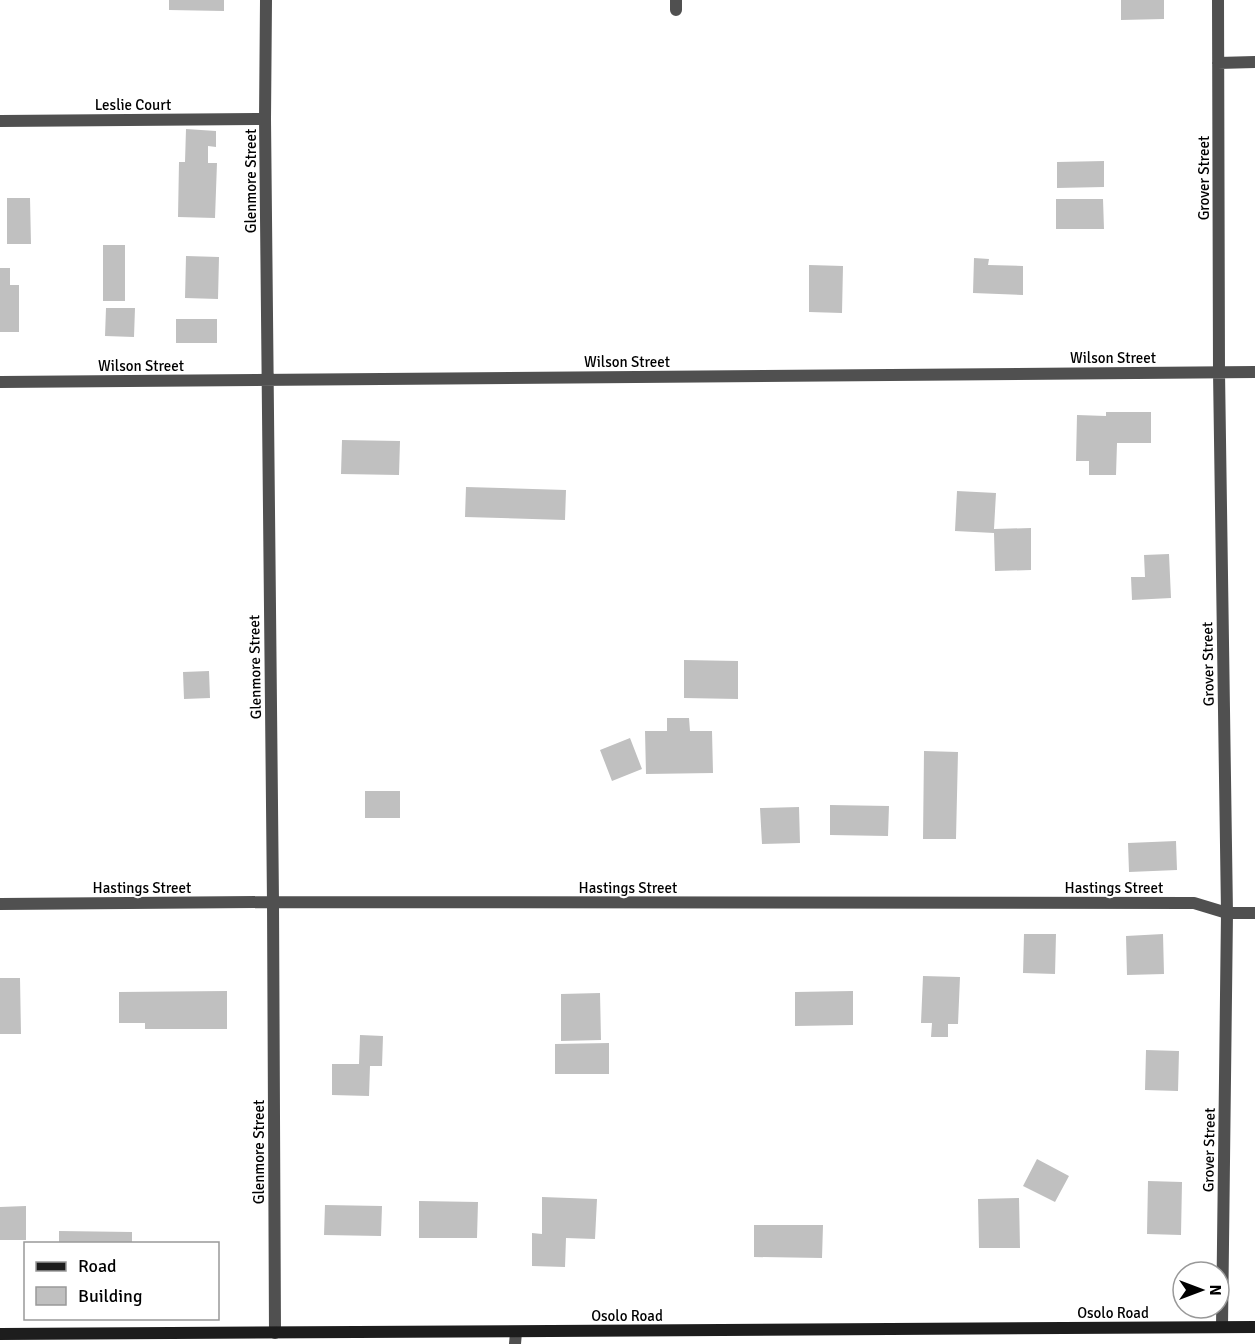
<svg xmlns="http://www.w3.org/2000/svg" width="1255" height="1344" viewBox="0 0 1255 1344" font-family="Signika,sans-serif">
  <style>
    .building { fill: #c0c0c0 }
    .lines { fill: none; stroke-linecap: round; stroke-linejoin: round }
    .street { stroke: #505050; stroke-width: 12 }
    .secondary { stroke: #1d1d1d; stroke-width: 12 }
    .labels { text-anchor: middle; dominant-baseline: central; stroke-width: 4.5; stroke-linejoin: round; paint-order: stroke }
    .street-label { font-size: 15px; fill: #000; stroke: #fff }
  </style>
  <rect width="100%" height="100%" fill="#fff"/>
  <path class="building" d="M 169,0 L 224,0 L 224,11 L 169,10 Z
    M 1121,0 L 1164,0 L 1164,19 L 1121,20 Z
    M 186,129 L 216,131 L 216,147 L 208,146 L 208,163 L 217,163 L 215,218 L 178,217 L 179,162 L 185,162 Z
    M 1104,161 L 1104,187 L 1057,188 L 1057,162 Z
    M 7,198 L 30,198 L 31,244 L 7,244 Z
    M 1056,199 L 1103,199 L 1104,229 L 1056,229 Z
    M 103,245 L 125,245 L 125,301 L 103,301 Z
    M 186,256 L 219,257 L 218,299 L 185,298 Z
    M 974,258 L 989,259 L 988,265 L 1023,266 L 1023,295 L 973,293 Z
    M 809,265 L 843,266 L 842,313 L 809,312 Z
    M 0,268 L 10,268 L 10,285 L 19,285 L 19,332 L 0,332 Z
    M 106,308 L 135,308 L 134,337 L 105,336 Z
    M 176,319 L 217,319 L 217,343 L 176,343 Z
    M 1106,412 L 1151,412 L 1151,443 L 1117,443 L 1116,475 L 1089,475 L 1089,461 L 1076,461 L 1077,415 L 1106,416 Z
    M 342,440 L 400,441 L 399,475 L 341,474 Z
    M 466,487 L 566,490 L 565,520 L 465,517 Z
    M 957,491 L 996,493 L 994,529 L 1031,528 L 1031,570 L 995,571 L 994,533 L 955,531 Z
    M 1169,554 L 1171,598 L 1132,600 L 1131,577 L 1145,577 L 1144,555 Z
    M 684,660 L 738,661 L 738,699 L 684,698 Z
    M 209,671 L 210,698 L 184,699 L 183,672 Z
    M 667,718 L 689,718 L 690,731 L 712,731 L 713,773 L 646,774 L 645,731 L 667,731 Z
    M 630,738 L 642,769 L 612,781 L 600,750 Z
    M 924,751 L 958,752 L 956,839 L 923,839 Z
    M 365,791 L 400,791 L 400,818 L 365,818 Z
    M 830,805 L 889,806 L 888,836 L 830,835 Z
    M 799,807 L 800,843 L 762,844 L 760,808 Z
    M 1176,841 L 1177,870 L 1129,872 L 1128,843 Z
    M 1024,934 L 1056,934 L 1055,974 L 1023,973 Z
    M 1163,934 L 1164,974 L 1127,975 L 1126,936 Z
    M 923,976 L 960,977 L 958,1024 L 948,1024 L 948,1037 L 931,1037 L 932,1023 L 921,1023 Z
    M 0,978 L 20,978 L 21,1034 L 0,1034 Z
    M 227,991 L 227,1029 L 145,1029 L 145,1023 L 119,1023 L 119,992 Z
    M 853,991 L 853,1025 L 795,1026 L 795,992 Z
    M 600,993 L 601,1040 L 561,1041 L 561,994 Z
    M 360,1035 L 383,1036 L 382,1066 L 370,1066 L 369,1096 L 332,1095 L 332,1064 L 359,1064 Z
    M 609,1043 L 609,1074 L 555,1074 L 555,1044 Z
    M 1146,1050 L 1179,1051 L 1178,1091 L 1145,1090 Z
    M 1037,1159 L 1069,1176 L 1055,1202 L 1023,1186 Z
    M 1148,1181 L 1182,1182 L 1181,1235 L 1147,1234 Z
    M 542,1197 L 597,1199 L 595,1239 L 566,1238 L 565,1267 L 532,1266 L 532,1233 L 542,1234 Z
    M 1019,1198 L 1020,1248 L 979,1248 L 978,1199 Z
    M 419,1201 L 478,1202 L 477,1238 L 419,1238 Z
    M 325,1205 L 382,1206 L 381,1236 L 324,1235 Z
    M 26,1206 L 26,1240 L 0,1240 L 0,1207 Z
    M 754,1225 L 823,1225 L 822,1258 L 754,1257 Z
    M 59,1231 L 132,1232 L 132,1244 L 59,1244 Z"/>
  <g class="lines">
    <path class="street" d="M 266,0 L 265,119 L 273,902 L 275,1333
      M 1218,0 L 1219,372 L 1227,913 L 1222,1327
      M 676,10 L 676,0
      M 1218,63 L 1255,62
      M 0,121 L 265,119
      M 0,382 L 1255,372
      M 0,904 L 273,902 L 1194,903 L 1227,913 L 1255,913
      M 515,1344 L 516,1332"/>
    <path class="secondary" d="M 0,1334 L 1255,1327"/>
  </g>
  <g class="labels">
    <g class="street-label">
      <text x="133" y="105">Leslie Court</text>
      <text transform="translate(1204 178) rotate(-90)">Grover Street</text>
      <text transform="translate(251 181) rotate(-90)">Glenmore Street</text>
      <text x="1113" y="358">Wilson Street</text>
      <text x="627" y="362">Wilson Street</text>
      <text x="141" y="366">Wilson Street</text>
      <text transform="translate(1208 664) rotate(-91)">Grover Street</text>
      <text transform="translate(255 667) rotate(-91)">Glenmore Street</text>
      <text x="142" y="888">Hastings Street</text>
      <text x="628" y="888">Hastings Street</text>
      <text x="1114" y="888">Hastings Street</text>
      <text transform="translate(1209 1150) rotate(-89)">Grover Street</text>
      <text transform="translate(259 1152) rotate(-90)">Glenmore Street</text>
      <text x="1113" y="1313">Osolo Road</text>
      <text x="627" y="1316">Osolo Road</text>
    </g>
  </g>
  <rect x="24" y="1242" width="195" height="78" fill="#ffffff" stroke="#999999" stroke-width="1.5"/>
  <rect x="36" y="1262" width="30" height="9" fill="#1d1d1d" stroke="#999999" stroke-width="1.5"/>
  <text x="78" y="1272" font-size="18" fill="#000000">Road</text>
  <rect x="36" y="1287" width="30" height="18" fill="#c0c0c0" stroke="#999999" stroke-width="1.5"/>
  <text x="78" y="1302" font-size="18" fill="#000000">Building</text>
  <g transform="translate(1201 1290) rotate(90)"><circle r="28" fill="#ffffff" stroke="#999999" stroke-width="1.5"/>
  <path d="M0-4.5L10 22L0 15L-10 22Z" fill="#000000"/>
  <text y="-9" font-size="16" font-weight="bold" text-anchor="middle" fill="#000000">N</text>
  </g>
</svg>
